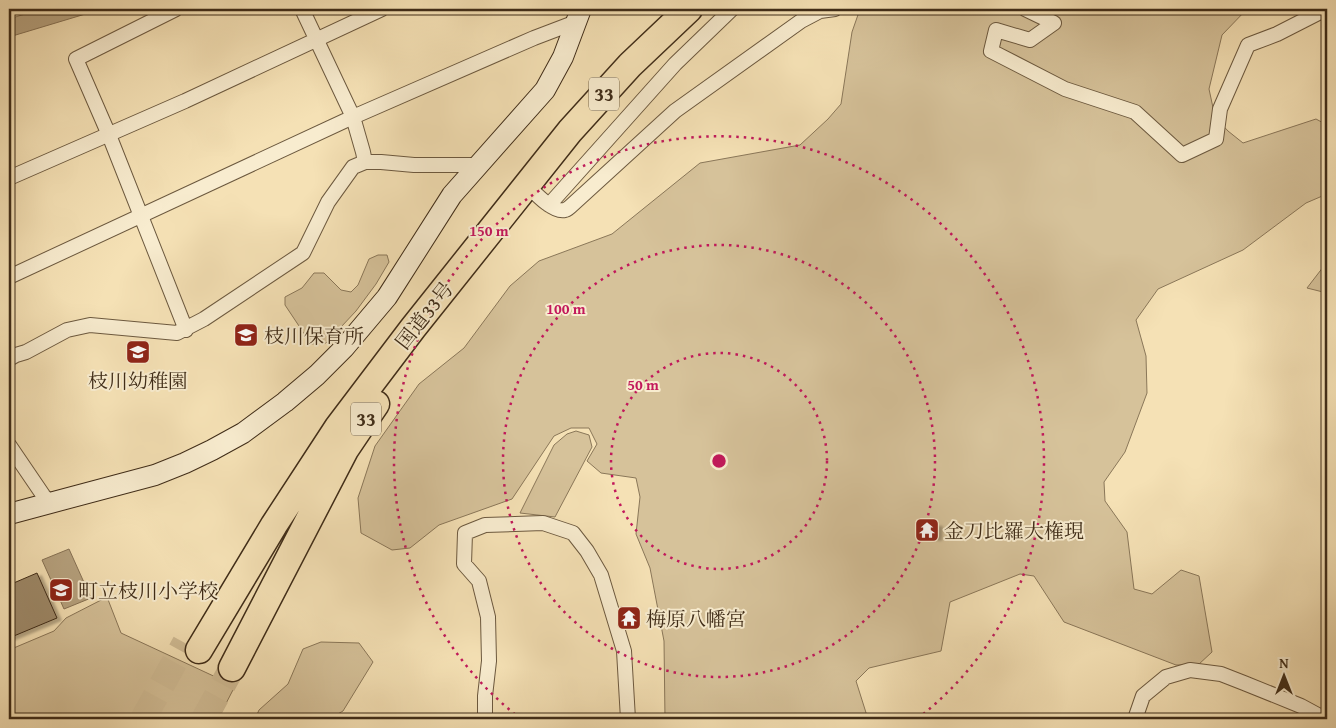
<svg xmlns="http://www.w3.org/2000/svg" width="1336" height="728" viewBox="0 0 1336 728" font-family="'Gentium Book Plus','Noto Serif JP',serif">
  <style>
    .green { fill: #d6c29a; stroke: #8a7759 }
    .water { fill: #b7a380; stroke: #877356 }
    .building { fill: #9e8a6a; stroke: #3f2c18; filter: url(#shadow) }
    .lines { fill: none; stroke-linecap: round; stroke-linejoin: round }
    .highway-tunnel { stroke: #d1bd96; stroke-width: 26; stroke-dasharray: 26 13; stroke-linecap: butt }
    .street-casing { stroke: #6c593f; stroke-width: 16 }
    .secondary-casing { stroke: #3f2c18; stroke-width: 22 }
    .highway-casing { stroke: #3f2c18; stroke-width: 29 }
    .street { stroke: #f8eccf; stroke-width: 14 }
    .secondary { stroke: #f8eccf; stroke-width: 20 }
    .highway { stroke: #f5e1b5; stroke-width: 26 }
    .ring { fill: none; stroke: #c2185b; stroke-width: 2.5; stroke-dasharray: 2.5 5 }
    .labels { text-anchor: middle; dominant-baseline: central; stroke-width: 4; stroke-linejoin: round; paint-order: stroke }
    .shield { fill: #f8eccf; stroke: #76664f; stroke-width: 1 }
    .shield-label { font-size: 19px; font-weight: bold; fill: #3f2c18 }
    .street-label { font-size: 20px; fill: #3f2c18; stroke: #f8eccf }
    .poi-label { font-size: 20px; fill: #3f2c18; stroke: #f8eccf; text-anchor: start }
    .centre { fill: #c2185b; stroke: #f8eccf; stroke-width: 2.5 }
    .ring-label { font-size: 15px; text-anchor: middle; font-weight: bold; fill: #c2185b; stroke: #f8eccf; stroke-width: 4; stroke-linejoin: round; paint-order: stroke }
  </style>
  <defs>
    <filter id="shadow"><feDropShadow dx="4.5" dy="2.5" stdDeviation="1" flood-color="#0004"/></filter>
  </defs>
  <rect width="100%" height="100%" fill="#f5e1b5"/>
  <filter id="stains"><feTurbulence type="fractalNoise" baseFrequency=".004" numOctaves="4"/><feColorMatrix values="0 0 0 0 .2 0 0 0 0 .09 0 0 0 0 .02 0 0 0 .5 -.17"/></filter>
  <radialGradient id="worn" r=".72"><stop offset=".6" stop-color="#630" stop-opacity="0"/><stop offset="1" stop-color="#630" stop-opacity=".3"/></radialGradient>
  <path class="green" d="M 860,9 L 1247,9 L 1222,35 L 1209,89 L 1215,117 L 1228,131 L 1243,143 L 1316,119 L 1327,125 L 1327,194 L 1306,203 L 1243,250 L 1158,289 L 1136,320 L 1146,356 L 1147,393 L 1125,452 L 1104,482 L 1105,501 L 1127,532 L 1134,589 L 1152,594 L 1181,570 L 1199,576 L 1212,652 L 1198,665 L 1176,665 L 1064,622 L 1034,576 L 1020,574 L 950,602 L 941,651 L 869,668 L 856,681 L 868,719 L 665,719 L 664,641 L 650,568 L 636,534 L 640,497 L 636,478 L 601,473 L 587,461 L 597,444 L 589,428 L 571,428 L 554,436 L 512,499 L 439,525 L 410,548 L 392,550 L 361,533 L 358,498 L 375,446 L 419,384 L 464,348 L 510,286 L 539,261 L 612,234 L 700,163 L 800,145 L 828,119 L 841,104 L 852,32 Z
    M 378,255 L 387,255 L 389,262 L 376,284 L 356,311 L 326,343 L 311,344 L 285,305 L 285,297 L 302,288 L 314,273 L 324,273 L 341,290 L 351,292 L 358,285 L 369,259 Z
    M 1327,262 L 1327,293 L 1307,288 Z
    M 576,431 L 589,435 L 592,447 L 555,517 L 520,513 L 554,445 L 567,434 Z
    M 107,597 L 121,633 L 235,686 L 218,719 L 9,719 L 9,650 L 54,631 L 66,618 Z
    M 321,642 L 359,643 L 373,662 L 343,711 L 329,719 L 255,719 L 259,710 L 288,684 L 303,649 Z"/>
  <path class="water" d="M 41,9 L 102,9 L 9,37 L 9,19 Z
    M 69,549 L 91,598 L 64,609 L 42,560 Z"/>
  <path class="building" d="M 917,523 L 938,524 L 937,538 L 917,536 Z
    M 37,573 L 57,618 L 9,638 L 9,585 Z"/>
  <g class="lines">
    <path class="highway-tunnel" d="M 143,719 L 185,643
      M 204,719 L 232,668"/>
    <defs>
      <path id="street" d="M 176,9 L 76,59 L 109,135 L 186,330
        M 302,9 L 353,117 L 363,152 L 365,162
        M 1025,9 L 1054,23 L 1030,40 L 996,30 L 991,51 L 1065,89 L 1135,112 L 1182,155 L 1216,139 L 1220,109 L 1248,45 L 1277,34 L 1326,9
        M 9,178 L 185,101 L 382,9
        M 527,185 C 535,193 553,213 565,210 C 568,209 570,207 572,205 L 675,111 L 801,21 L 820,11 L 835,9
        M 549,205 L 675,64 L 732,9
        M 9,277 L 353,117 L 534,38 L 576,22
        M 9,359 L 16,355 L 26,352 L 67,330 L 90,325 L 177,333 L 204,319 L 303,253 L 328,202 L 353,167 L 365,162 L 381,162 L 414,165 L 478,165
        M 9,445 L 43,495 L 50,503
        M 485,719 L 485,696 L 489,661 L 488,617 L 479,581 L 464,564 L 465,533 L 485,525 L 543,523 L 573,533 L 587,551 L 601,575 L 624,651 L 628,719
        M 1135,719 L 1143,696 L 1166,677 L 1190,670 L 1221,674 L 1244,683 L 1301,706 L 1325,719"/>
      <path id="secondary" d="M 9,514 L 155,475 L 185,463 L 212,450 L 243,433 L 285,402 L 317,375 L 344,348 L 387,297 L 452,195 L 545,90 L 563,57 L 581,9"/>
      <path id="highway" d="M 199,650 L 274,525 L 338,427 L 413,328 L 570,131 L 630,65 L 689,9
        M 232,668 L 345,450 L 376,404"/>
    </defs>
    <use href="#street" class="street-casing"/>
    <use href="#secondary" class="secondary-casing"/>
    <use href="#highway" class="highway-casing"/>
    <use href="#street" class="street"/>
    <use href="#secondary" class="secondary"/>
    <use href="#highway" class="highway"/>
  </g>
  <g class="ring">
    <circle cx="719" cy="461" r="108"/>
    <circle cx="719" cy="461" r="216"/>
    <path d="M521 719A325 325 0 1 1 917 719"/>
  </g>
  <defs>
    <symbol id="school-square" viewBox="-11 -11 22 22"><rect x="-9" y="-9" width="18" height="18" rx="4" fill="#8f2418" stroke="#f8eccf"/><path d="M0-5L7-2L0 1L-7-2ZM-4 1L0 2.5L4 1V4Q0 6-4 4Z" fill="#fff"/></symbol>
    <symbol id="temple-square" viewBox="-11 -11 22 22"><rect x="-9" y="-9" width="18" height="18" rx="4" fill="#8f2418" stroke="#f8eccf"/><path d="M0-6L5-2H3V0L6.5 2.5H4V6H1.5V3h-3V6H-4V2.5H-6.5L-3 0V-2H-5Z" fill="#fff"/></symbol>
  </defs>
  <g fill-rule="evenodd">
    <use href="#school-square" x="232" y="321" width="28" height="28"/>
    <use href="#school-square" x="124" y="338" width="28" height="28"/>
    <use href="#temple-square" x="913" y="516" width="28" height="28"/>
    <use href="#school-square" x="47" y="576" width="28" height="28"/>
    <use href="#temple-square" x="615" y="604" width="28" height="28"/>
  </g>
  <g class="labels">
    <g class="shield">
      <rect x="589" y="77.5" width="30" height="33" rx="4"/>
      <rect x="351" y="402.5" width="30" height="33" rx="4"/>
    </g>
    <g class="shield-label">
      <text x="604" y="94">33</text>
      <text x="366" y="419">33</text>
    </g>
    <g class="street-label">
      <text transform="translate(424 315) rotate(-52)">国道33号</text>
    </g>
    <g class="poi-label">
      <text x="264" y="335">枝川保育所</text>
      <text x="138" y="380" text-anchor="middle">枝川幼稚園</text>
      <text x="944" y="530">金刀比羅大権現</text>
      <text x="78" y="590">町立枝川小学校</text>
      <text x="646" y="618">梅原八幡宮</text>
    </g>
  </g>
  <circle cx="719" cy="461" r="8" class="centre"/>
  <g class="ring-label">
    <text x="489" y="236">150 m</text>
    <text x="566" y="314">100 m</text>
    <text x="643" y="390">50 m</text>
  </g>
  <rect width="1336" height="728" fill="none" stroke="#f5e1b5" stroke-width="30"/>
  <rect x="10" y="10" width="1316" height="708" fill="none" stroke="#3f2c18" stroke-width="2.5"/>
  <rect x="15" y="15" width="1306" height="698" fill="none" stroke="#3f2c18"/>
  <g transform="translate(1284 676)" stroke="#f8eccf" stroke-width="4" paint-order="stroke">
  <path d="M0-4L9 19L0 12L-9 19Z" fill="#3f2c18"/>
  <text y="-8" font-size="14" font-weight="bold" text-anchor="middle" fill="#3f2c18">N</text>
  </g>
  <rect width="100%" height="100%" filter="url(#stains)"/>
  <rect width="100%" height="100%" fill="url(#worn)"/>
</svg>
